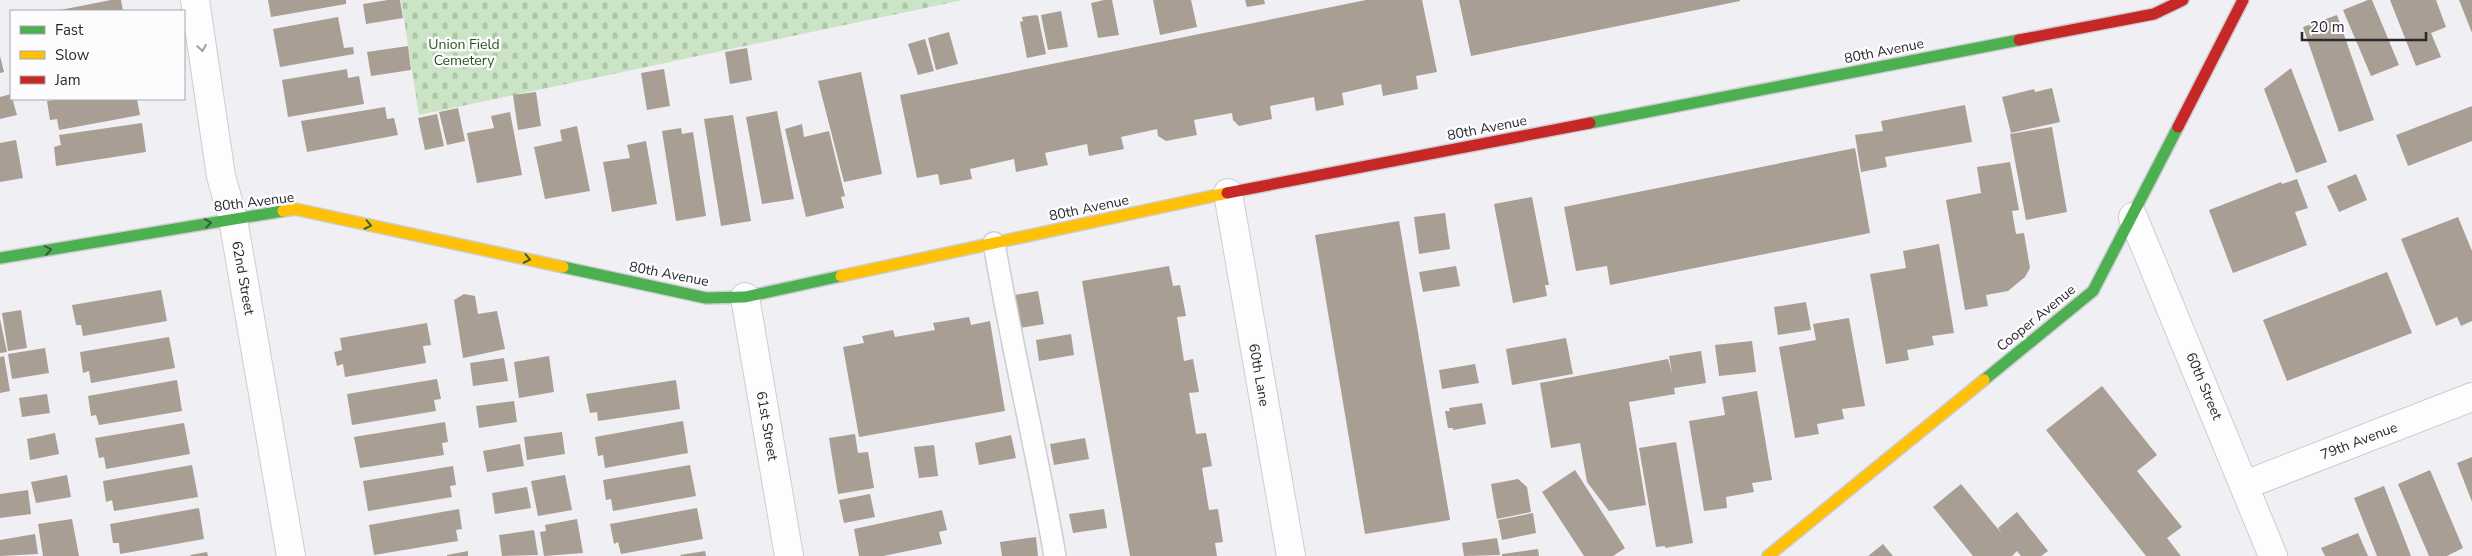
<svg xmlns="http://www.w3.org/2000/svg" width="2472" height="556" viewBox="0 0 2472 556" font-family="'Nunito Sans',sans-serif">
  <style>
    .cemetery { fill: url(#cemetery-stones) }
    .building { fill: #a99e93 }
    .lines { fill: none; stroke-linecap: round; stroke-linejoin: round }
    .lane-casing { stroke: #cdcdd1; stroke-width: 24 }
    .street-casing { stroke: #cdcdd1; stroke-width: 30 }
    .fast-casing { stroke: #cdcdd1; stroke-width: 14 }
    .slow-casing { stroke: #cdcdd1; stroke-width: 14 }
    .jam-casing { stroke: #cdcdd1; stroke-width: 14 }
    .lane { stroke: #fdfdfd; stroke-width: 21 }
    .street { stroke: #fdfdfd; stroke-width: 28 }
    .fast { stroke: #4caf50; stroke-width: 11 }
    .slow { stroke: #ffc107; stroke-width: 11 }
    .jam { stroke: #c62828; stroke-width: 11 }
    .oneway { stroke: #9e9e9e }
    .oneway2 { stroke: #375f3a }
    .labels { text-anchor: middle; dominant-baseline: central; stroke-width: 5; stroke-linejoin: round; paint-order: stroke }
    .park-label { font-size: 14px; fill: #255715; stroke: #fcfcff }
    .street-label { font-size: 14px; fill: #29292b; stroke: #fcfcff }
  </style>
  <defs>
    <pattern id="cemetery-stones" width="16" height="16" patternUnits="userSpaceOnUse" patternTransform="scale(1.25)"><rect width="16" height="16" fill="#cae4c5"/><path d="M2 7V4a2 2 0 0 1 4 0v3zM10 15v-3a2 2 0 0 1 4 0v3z" fill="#aec4a9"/></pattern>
  </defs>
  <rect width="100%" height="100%" fill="#efeff4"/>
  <path class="cemetery" d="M 401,0 L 963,0 L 419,115 Z"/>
  <path class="building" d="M 111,0 L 121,0 L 123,11 L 55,11 Z
    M 268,0 L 346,0 L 346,4 L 271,17 Z
    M 388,0 L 400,0 L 403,18 L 366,24 L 363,4 Z
    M 1104,0 L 1112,0 L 1119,35 L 1098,38 L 1091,3 Z
    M 1153,0 L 1191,0 L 1197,27 L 1160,35 Z
    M 1245,0 L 1264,0 L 1265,4 L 1247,7 Z
    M 1366,0 L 1422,0 L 1437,72 L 1416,76 L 1418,89 L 1383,96 L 1381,84 L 1342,93 L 1344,105 L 1316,111 L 1314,97 L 1290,102 L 1270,106 L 1272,119 L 1239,126 L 1233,120 L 1232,113 L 1194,120 L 1197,135 L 1166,141 L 1158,136 L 1157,129 L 1121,137 L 1124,149 L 1089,156 L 1087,144 L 1045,153 L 1048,165 L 1016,172 L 1014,159 L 970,169 L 972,179 L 940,185 L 938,174 L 917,178 L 900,95 Z
    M 1459,0 L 1740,0 L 1740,1 L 1471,56 Z
    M 2368,0 L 2372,0 L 2399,65 L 2371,76 L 2343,10 Z
    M 2390,0 L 2436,0 L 2446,27 L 2431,33 L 2441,57 L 2416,66 Z
    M 2459,0 L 2472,0 L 2472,33 Z
    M 1061,11 L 1068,47 L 1048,50 L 1041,15 Z
    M 1036,15 L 1038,16 L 1046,54 L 1027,58 L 1020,22 L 1023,21 L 1022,17 Z
    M 2337,15 L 2374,120 L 2339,132 L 2303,27 Z
    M 338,17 L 344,48 L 353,47 L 354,54 L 280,67 L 273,29 Z
    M 949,32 L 958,64 L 936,70 L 928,38 Z
    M 925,39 L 934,71 L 918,75 L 908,44 Z
    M 408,46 L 411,70 L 371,76 L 367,52 Z
    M 747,48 L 752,80 L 730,84 L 725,52 Z
    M 0,56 L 4,72 L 0,73 Z
    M 2291,68 L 2327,162 L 2296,173 L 2264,89 Z
    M 347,69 L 348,78 L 359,76 L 364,104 L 288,117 L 282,80 Z
    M 664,69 L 670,106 L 647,110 L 641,73 Z
    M 861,72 L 882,174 L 844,182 L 818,81 Z
    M 2052,88 L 2060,122 L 2011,133 L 2002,97 L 2034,89 L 2035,92 Z
    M 536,92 L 541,126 L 518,130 L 513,95 Z
    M 11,94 L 17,115 L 0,119 L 0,97 Z
    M 61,99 L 137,99 L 140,115 L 59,130 L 57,119 L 50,120 L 47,101 Z
    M 1965,105 L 1972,142 L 1885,157 L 1887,167 L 1861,172 L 1855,135 L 1883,131 L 1881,121 Z
    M 2472,106 L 2472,141 L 2408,166 L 2396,135 Z
    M 385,107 L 387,119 L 394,118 L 398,135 L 307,152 L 301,121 Z
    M 458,108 L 465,141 L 447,145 L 439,112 Z
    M 777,111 L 794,199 L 762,204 L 746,117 Z
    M 510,112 L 522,175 L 477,183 L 467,133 L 494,128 L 491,116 Z
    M 437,114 L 444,146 L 425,150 L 418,118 Z
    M 733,115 L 751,221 L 721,226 L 704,119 Z
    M 142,123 L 146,152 L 56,166 L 54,147 L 61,145 L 59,135 Z
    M 802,124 L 804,137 L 829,131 L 845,196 L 841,197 L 844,208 L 806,217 L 785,129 Z
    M 577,126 L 590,191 L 545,199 L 534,147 L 562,141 L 560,130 Z
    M 2052,127 L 2067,212 L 2026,220 L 2010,134 Z
    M 681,128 L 682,134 L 693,132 L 706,216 L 676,221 L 662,131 Z
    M 16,140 L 23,178 L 0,182 L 0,143 Z
    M 646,141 L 657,204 L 612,212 L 603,162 L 630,158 L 627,145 Z
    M 1855,148 L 1870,233 L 1610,285 L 1607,266 L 1576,271 L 1564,207 Z
    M 2010,162 L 2019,210 L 2012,211 L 2016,234 L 2024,233 L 2030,268 L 2025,277 L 2008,291 L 1986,295 L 1988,306 L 1965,310 L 1946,200 L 1981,193 L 1977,167 Z
    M 2356,174 L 2367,200 L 2339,212 L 2327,186 Z
    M 2297,179 L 2308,208 L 2295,212 L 2307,245 L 2233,273 L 2209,210 L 2281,182 L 2282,184 Z
    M 1532,197 L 1549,285 L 1545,285 L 1547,296 L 1513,303 L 1494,204 Z
    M 1445,213 L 1450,249 L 1419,254 L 1414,217 Z
    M 2458,217 L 2472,251 L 2472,321 L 2461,326 L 2457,317 L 2436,326 L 2401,239 Z
    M 1399,221 L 1450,520 L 1365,534 L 1315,235 Z
    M 1939,244 L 1954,333 L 1932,336 L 1934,345 L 1907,350 L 1909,360 L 1886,364 L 1870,274 L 1906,268 L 1903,251 Z
    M 1169,266 L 1173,286 L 1180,285 L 1186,316 L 1177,317 L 1184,361 L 1193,359 L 1199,392 L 1189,393 L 1196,434 L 1206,433 L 1212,466 L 1202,468 L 1209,510 L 1218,509 L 1223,542 L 1215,543 L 1217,556 L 1130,556 L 1088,317 L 1082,281 Z
    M 1456,266 L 1460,286 L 1423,292 L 1419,272 Z
    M 2387,272 L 2412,333 L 2287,381 L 2263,320 Z
    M 161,290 L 167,321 L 83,336 L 81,325 L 76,325 L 72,305 Z
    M 1038,291 L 1044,324 L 1020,328 L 1015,295 Z
    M 464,294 L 475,296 L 478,314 L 497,311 L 505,349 L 463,358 L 454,300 Z
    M 1806,302 L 1811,330 L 1778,335 L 1774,307 Z
    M 21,310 L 27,348 L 8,351 L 2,313 Z
    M 969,317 L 971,325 L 990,321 L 1005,411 L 859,437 L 843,347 L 864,343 L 862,336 L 893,330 L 895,337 L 935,330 L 933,323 Z
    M 1849,318 L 1865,406 L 1842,409 L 1844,419 L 1817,424 L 1819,434 L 1795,438 L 1779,347 L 1816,340 L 1813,324 Z
    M 0,319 L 7,352 L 0,353 Z
    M 427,323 L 431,345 L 423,346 L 426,363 L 345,377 L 343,364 L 337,366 L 334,352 L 342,350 L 340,338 Z
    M 1071,334 L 1074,355 L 1039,361 L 1036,340 Z
    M 169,337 L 175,368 L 91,383 L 89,371 L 83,373 L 80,352 Z
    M 1566,338 L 1573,374 L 1512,385 L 1506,349 Z
    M 1752,341 L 1756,372 L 1719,376 L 1715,345 Z
    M 45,348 L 49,373 L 12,379 L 8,354 Z
    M 1701,351 L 1706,383 L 1674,388 L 1675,394 L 1629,402 L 1646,505 L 1609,511 L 1587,482 L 1580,443 L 1551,448 L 1540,383 L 1668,359 L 1672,373 L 1669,356 Z
    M 4,356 L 10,391 L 0,393 L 0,357 Z
    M 549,356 L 554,392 L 519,398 L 514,362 Z
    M 504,358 L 508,381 L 473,386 L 470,363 Z
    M 1475,364 L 1479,383 L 1442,389 L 1439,370 Z
    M 437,379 L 441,399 L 434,400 L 436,411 L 352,425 L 347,394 Z
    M 177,380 L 182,411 L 99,425 L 96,415 L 91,416 L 88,396 Z
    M 676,380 L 680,409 L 598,421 L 597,412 L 590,413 L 586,394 Z
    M 2102,386 L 2157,455 L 2137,471 L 2182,527 L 2167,538 L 2181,556 L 2146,556 L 2046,430 Z
    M 1757,391 L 1772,480 L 1752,483 L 1754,492 L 1726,497 L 1727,508 L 1704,511 L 1689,421 L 1725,415 L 1722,397 Z
    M 47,394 L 50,413 L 22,417 L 19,398 Z
    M 514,401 L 517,422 L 479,428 L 476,406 Z
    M 1482,403 L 1486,424 L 1453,430 L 1453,428 L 1448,428 L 1445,411 L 1450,411 L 1449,408 Z
    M 683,421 L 688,453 L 605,468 L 603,455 L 598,456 L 595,437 Z
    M 445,422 L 448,442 L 442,443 L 444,455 L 360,468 L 354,437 Z
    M 184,423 L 190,454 L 106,469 L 104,457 L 99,458 L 95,438 Z
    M 562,432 L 565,454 L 527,460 L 524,437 Z
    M 55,433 L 59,454 L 30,460 L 27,439 Z
    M 855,434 L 858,453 L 868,452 L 874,488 L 838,494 L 829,438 Z
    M 1011,435 L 1016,458 L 979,465 L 975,443 Z
    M 1085,438 L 1089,459 L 1054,465 L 1050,444 Z
    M 1676,442 L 1693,543 L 1665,548 L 1665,546 L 1656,547 L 1639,448 Z
    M 520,444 L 524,466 L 487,472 L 483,451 Z
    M 934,445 L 938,476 L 919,478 L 914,447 Z
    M 2472,457 L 2472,502 L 2457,463 Z
    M 192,465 L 198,497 L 114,511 L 112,500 L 106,502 L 103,481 Z
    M 690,465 L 696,496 L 613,511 L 611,499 L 606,500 L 603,480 Z
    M 453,466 L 456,485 L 450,486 L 452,497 L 368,511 L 363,481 Z
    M 1575,470 L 1625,548 L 1613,556 L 1584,556 L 1542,492 Z
    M 2430,470 L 2463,548 L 2447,556 L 2429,556 L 2398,484 Z
    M 67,475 L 71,497 L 36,503 L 31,482 Z
    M 565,475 L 572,510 L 538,516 L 531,481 Z
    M 1518,479 L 1527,487 L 1531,512 L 1497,519 L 1491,484 Z
    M 1961,484 L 2002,534 L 1998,528 L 2017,512 L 2048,551 L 2041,556 L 2021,556 L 2017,551 L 2012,556 L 1973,556 L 1933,507 Z
    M 2384,486 L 2411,556 L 2377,556 L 2354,498 Z
    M 527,487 L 531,508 L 495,514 L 492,493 Z
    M 28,490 L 31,514 L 0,518 L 0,494 Z
    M 870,494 L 875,517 L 844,523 L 839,500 Z
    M 199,508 L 204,539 L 120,554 L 119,543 L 113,543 L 110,524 Z
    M 697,508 L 703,539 L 621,554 L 618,542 L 614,544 L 610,524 Z
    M 459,509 L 462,529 L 456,530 L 458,541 L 374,555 L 369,525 Z
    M 1104,509 L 1107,528 L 1073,533 L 1069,514 Z
    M 942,510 L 947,530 L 939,532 L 942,544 L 883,556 L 859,556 L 854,529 Z
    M 1533,513 L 1536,533 L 1502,540 L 1498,520 Z
    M 72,519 L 79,556 L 43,556 L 38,524 Z
    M 577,519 L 583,553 L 544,556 L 540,532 L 546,531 L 545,525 Z
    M 534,530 L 538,555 L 502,556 L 499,535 Z
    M 2358,533 L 2368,556 L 2325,556 L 2321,548 Z
    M 35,534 L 38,554 L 0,556 L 0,540 Z
    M 1036,537 L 1038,556 L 1002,556 L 1000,542 Z
    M 1497,538 L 1500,555 L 1464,556 L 1462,543 Z
    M 1883,544 L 1893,556 L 1868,556 Z
    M 1538,549 L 1539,556 L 1502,556 L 1502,554 Z
    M 468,551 L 468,556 L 447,556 L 447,555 Z
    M 705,551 L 706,556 L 681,556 L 680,555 Z
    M 207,552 L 208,556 L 191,556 L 190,555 Z"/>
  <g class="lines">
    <defs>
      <path id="lane" d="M 994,243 C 1012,348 1037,451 1055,556"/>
      <path id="street" d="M 195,0 L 221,176 L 233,219 L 291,556
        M 1228,193 L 1291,556
        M 2133,217 L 2273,556
        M 745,297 L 789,556
        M 2245,485 L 2472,397"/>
      <path id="fast" d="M 1590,123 L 2019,40
        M 0,258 L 283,211
        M 563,267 L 706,298 L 745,297 L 841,276
        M 1984,380 L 2093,291 L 2178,127"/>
      <path id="slow" d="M 283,211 L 295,209 L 563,267
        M 841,276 L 1227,193
        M 1768,556 L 1984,380"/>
      <path id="jam" d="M 2019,40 L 2154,14 L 2183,0
        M 2178,127 L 2243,0
        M 1227,193 L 1590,123"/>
    </defs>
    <use href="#lane" class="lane-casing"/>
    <use href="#street" class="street-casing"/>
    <use href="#fast" class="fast-casing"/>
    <use href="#slow" class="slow-casing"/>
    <use href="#jam" class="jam-casing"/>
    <use href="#lane" class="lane"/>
    <use href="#street" class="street"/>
    <use href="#fast" class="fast"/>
    <use href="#slow" class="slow"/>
    <use href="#jam" class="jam"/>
  </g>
  <defs><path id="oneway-chevron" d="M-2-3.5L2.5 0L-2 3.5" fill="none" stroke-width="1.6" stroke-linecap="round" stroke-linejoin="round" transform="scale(1.25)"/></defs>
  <use class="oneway" href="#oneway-chevron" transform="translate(202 48) rotate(81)"/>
  <g class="oneway2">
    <use href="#oneway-chevron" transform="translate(208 223) rotate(-9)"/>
    <use href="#oneway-chevron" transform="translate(368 225) rotate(12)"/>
    <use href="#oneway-chevron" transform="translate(48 250) rotate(-10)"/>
    <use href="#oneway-chevron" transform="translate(527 259) rotate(12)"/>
  </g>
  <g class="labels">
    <g class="park-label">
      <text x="464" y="44">Union Field<tspan x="464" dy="16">Cemetery</tspan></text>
    </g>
    <g class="street-label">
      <text transform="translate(1884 51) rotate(-11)">80th Avenue</text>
      <text transform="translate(1487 128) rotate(-11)">80th Avenue</text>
      <text transform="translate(254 202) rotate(-7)">80th Avenue</text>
      <text transform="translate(1089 208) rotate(-12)">80th Avenue</text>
      <text transform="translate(669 274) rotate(11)">80th Avenue</text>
      <text transform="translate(243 278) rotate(80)">62nd Street</text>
      <text transform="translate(2036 318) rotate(-39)">Cooper Avenue</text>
      <text transform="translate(1259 375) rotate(80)">60th Lane</text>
      <text transform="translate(2204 386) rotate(67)">60th Street</text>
      <text transform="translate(767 426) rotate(80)">61st Street</text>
      <text transform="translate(2359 441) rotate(-21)">79th Avenue</text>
    </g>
  </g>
  <rect x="10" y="10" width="175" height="90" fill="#fcfcff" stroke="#a8a8aa"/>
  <rect x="20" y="26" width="25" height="8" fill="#4caf50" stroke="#a8a8aa"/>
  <text x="55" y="35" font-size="15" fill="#29292b">Fast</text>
  <rect x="20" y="51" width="25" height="8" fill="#ffc107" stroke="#a8a8aa"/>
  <text x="55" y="60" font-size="15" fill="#29292b">Slow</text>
  <rect x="20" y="76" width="25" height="8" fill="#c62828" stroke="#a8a8aa"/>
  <text x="55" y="85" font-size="15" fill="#29292b">Jam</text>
  <path d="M2302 32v8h124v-8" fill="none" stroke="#29292b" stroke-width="2.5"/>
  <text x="2310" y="32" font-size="15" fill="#29292b" stroke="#fcfcff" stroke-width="4" paint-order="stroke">20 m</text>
</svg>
